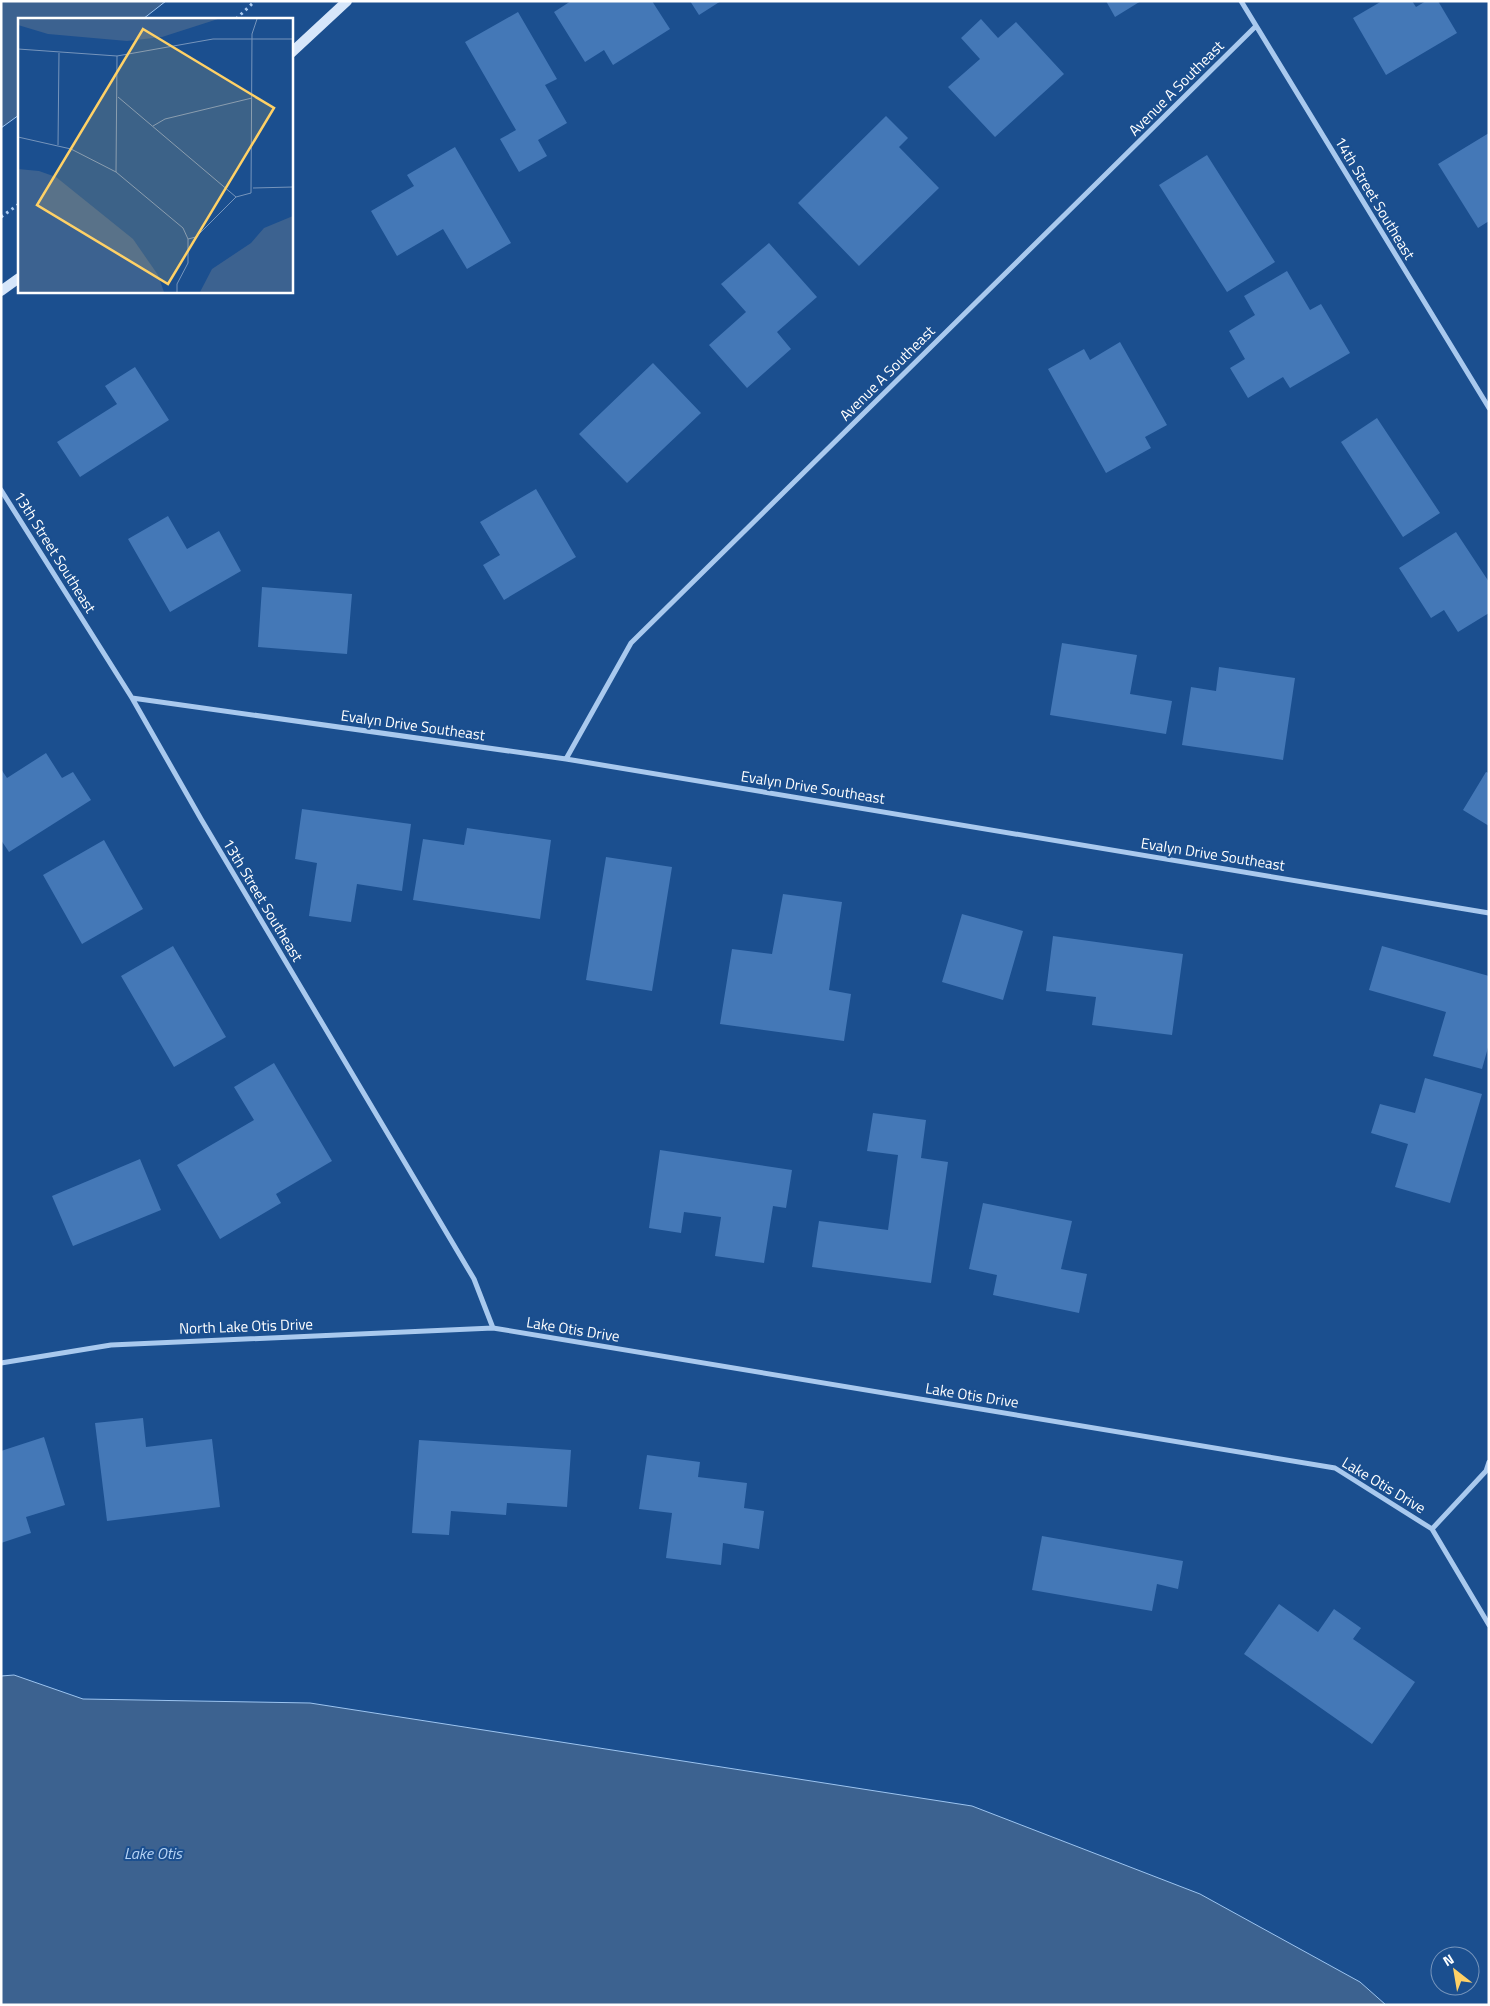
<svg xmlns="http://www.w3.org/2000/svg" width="1490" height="2006" viewBox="0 0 1490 2006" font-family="'Titillium Web',sans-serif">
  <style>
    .water { fill: #3c6290; stroke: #9cc4f0 }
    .building { fill: #4478b7 }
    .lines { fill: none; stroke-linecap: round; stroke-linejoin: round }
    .path { stroke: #a9c9ee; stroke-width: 3; stroke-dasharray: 2.5 4; stroke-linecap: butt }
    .minor { stroke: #a9c9ee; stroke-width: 5 }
    .secondary { stroke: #d6e6fa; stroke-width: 10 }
    .labels { text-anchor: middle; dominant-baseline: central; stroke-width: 4; stroke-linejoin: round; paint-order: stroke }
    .street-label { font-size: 15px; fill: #fff; stroke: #1b4f8f }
    .water-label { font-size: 16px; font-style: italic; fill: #b5d3f5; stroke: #1b4f8f }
    .inset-road { fill: none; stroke: #7695bc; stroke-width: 1 }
    .view { fill: #ffd166; fill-opacity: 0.15; stroke: #ffd166; stroke-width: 2.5 }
    .inset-edge { fill: none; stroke: #fff; stroke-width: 2.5 }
  </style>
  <rect width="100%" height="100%" fill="#1b4f8f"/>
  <path class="water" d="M 1,1 L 166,1 L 143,19 L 19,19 L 19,115 L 1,128 Z
    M 14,1675 L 83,1699 L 310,1703 L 972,1806 L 1200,1894 L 1360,1982 L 1386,2005 L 1,2005 L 1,1676 Z"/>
  <path class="building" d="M 571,1 L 652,1 L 670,29 L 613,65 L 604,50 L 585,62 L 554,12 Z
    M 690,1 L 721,1 L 699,15 Z
    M 1106,1 L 1141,1 L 1115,17 Z
    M 1382,1 L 1412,1 L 1416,7 L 1426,1 L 1438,1 L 1457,33 L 1386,75 L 1353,18 Z
    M 518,12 L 557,79 L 545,85 L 567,123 L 538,140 L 547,156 L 519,172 L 500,139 L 516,130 L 465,42 Z
    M 981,19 L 998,38 L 1016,22 L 1064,74 L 995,137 L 948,87 L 980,59 L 961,38 Z
    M 886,116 L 908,138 L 899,147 L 939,188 L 859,266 L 798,203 Z
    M 1489,133 L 1489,221 L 1478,228 L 1438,164 Z
    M 455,147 L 511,243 L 467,269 L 443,229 L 397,256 L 371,211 L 414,186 L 407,175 Z
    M 1207,155 L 1275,262 L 1227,292 L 1159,185 Z
    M 769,243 L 817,297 L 777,332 L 791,349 L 747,388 L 709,345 L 746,312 L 721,284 Z
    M 1287,271 L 1310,310 L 1321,304 L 1350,353 L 1290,388 L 1283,377 L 1248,398 L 1230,368 L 1245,359 L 1229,331 L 1255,315 L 1244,296 Z
    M 1120,342 L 1167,425 L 1145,437 L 1151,448 L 1106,473 L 1048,369 L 1084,349 L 1090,360 Z
    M 653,363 L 701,413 L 627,483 L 579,434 Z
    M 135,367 L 169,420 L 80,477 L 57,442 L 117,404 L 105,386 Z
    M 1377,418 L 1440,513 L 1403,537 L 1341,442 Z
    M 536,489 L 576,557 L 504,600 L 483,565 L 500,555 L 480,522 Z
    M 168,516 L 187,549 L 219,531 L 241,571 L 170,612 L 128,539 Z
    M 1456,532 L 1489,582 L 1489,613 L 1458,632 L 1444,610 L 1431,618 L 1399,568 Z
    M 262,587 L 352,594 L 347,654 L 258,647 Z
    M 1062,643 L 1137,655 L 1130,694 L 1172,701 L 1166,734 L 1050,715 Z
    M 1219,667 L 1295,678 L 1283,760 L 1182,745 L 1191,687 L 1216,691 Z
    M 46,753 L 62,778 L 73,772 L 91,800 L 9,852 L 1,840 L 1,769 L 7,778 Z
    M 1486,772 L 1489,773 L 1489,826 L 1463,810 Z
    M 302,809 L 411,824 L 402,891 L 357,884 L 351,922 L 309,916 L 317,863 L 295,859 Z
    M 467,828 L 551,840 L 540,919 L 413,900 L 423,839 L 464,845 Z
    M 104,840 L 143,909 L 82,944 L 43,875 Z
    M 606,857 L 672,867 L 652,991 L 586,980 Z
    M 783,894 L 842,902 L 829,990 L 851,994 L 844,1041 L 720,1024 L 732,949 L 772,954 Z
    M 962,914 L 1023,931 L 1003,1000 L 942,982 Z
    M 1053,936 L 1183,954 L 1172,1035 L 1092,1025 L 1096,997 L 1046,991 Z
    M 173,946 L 226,1037 L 174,1067 L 121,976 Z
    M 1382,946 L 1489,976 L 1489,1044 L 1482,1069 L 1433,1056 L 1446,1012 L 1369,990 Z
    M 274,1063 L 332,1161 L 276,1194 L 281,1203 L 220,1239 L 177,1165 L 254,1120 L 234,1087 Z
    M 1425,1078 L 1482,1094 L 1450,1203 L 1395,1187 L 1408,1144 L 1371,1133 L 1380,1104 L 1415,1113 Z
    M 873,1113 L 926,1120 L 921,1158 L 948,1162 L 931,1283 L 812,1267 L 819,1221 L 888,1230 L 898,1155 L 867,1151 Z
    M 660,1150 L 792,1170 L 786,1208 L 773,1206 L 764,1263 L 715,1256 L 721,1217 L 684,1212 L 681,1233 L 649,1228 Z
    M 140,1159 L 161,1210 L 73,1246 L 52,1196 Z
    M 983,1203 L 1072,1221 L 1061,1269 L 1087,1274 L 1079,1313 L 993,1295 L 997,1275 L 969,1269 Z
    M 143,1418 L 146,1447 L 212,1439 L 220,1507 L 107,1521 L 95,1423 Z
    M 44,1437 L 65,1505 L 26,1517 L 31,1533 L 1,1543 L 1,1451 Z
    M 419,1440 L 571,1450 L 567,1507 L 507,1503 L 506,1515 L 451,1511 L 449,1535 L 412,1533 Z
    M 647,1455 L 700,1462 L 698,1477 L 747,1483 L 744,1508 L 764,1511 L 759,1549 L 723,1543 L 721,1565 L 666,1558 L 672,1513 L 639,1509 Z
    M 1042,1536 L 1183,1561 L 1178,1589 L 1157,1584 L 1152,1611 L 1032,1590 Z
    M 1279,1604 L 1318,1632 L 1334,1609 L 1361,1628 L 1353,1639 L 1415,1682 L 1372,1744 L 1244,1654 Z"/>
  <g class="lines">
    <path class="path" d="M 236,19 L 255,1
      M 1,217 L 19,204"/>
    <path class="minor" d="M 1241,1 L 1489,408
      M 1,490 L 132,698 L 201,819 L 474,1279 L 493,1328
      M 132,698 L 566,759 L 1489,913
      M 566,759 L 631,643 L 1256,26
      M 1,1363 L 111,1345 L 493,1328 L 1335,1468 L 1432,1529 L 1489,1625
      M 1432,1529 L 1486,1471 L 1489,1462"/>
    <path class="secondary" d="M 291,53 L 347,1
      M 1,291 L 19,278"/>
  </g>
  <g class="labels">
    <g class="street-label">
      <text transform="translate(1176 88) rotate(-45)">Avenue A Southeast</text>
      <text transform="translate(1375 198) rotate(59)">14th Street Southeast</text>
      <text transform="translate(887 373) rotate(-45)">Avenue A Southeast</text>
      <text transform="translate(55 552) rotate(58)">13th Street Southeast</text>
      <text transform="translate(413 725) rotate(8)">Evalyn Drive Southeast</text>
      <text transform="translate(813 787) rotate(9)">Evalyn Drive Southeast</text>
      <text transform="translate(1213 854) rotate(9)">Evalyn Drive Southeast</text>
      <text transform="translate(263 900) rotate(59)">13th Street Southeast</text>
      <text transform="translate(246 1326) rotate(-2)">North Lake Otis Drive</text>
      <text transform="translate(573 1329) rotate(9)">Lake Otis Drive</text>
      <text transform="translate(972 1395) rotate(9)">Lake Otis Drive</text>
      <text transform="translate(1384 1485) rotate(31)">Lake Otis Drive</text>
    </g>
    <g class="water-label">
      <text x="153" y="1853">Lake Otis</text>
    </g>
  </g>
  <g transform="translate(18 18)">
    <rect width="275" height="275" fill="#1b4f8f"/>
    <path d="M 0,1 L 200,1 L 144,19 L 109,23 L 30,16 L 0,7 ZM 0,151 L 21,153 L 38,159 L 115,221 L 140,257 L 146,274 L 0,274 ZM 275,198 L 275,274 L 182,274 L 194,251 L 233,225 L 246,210 Z" fill="#3c6290"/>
    <path class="inset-road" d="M 0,31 L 99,38 L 195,21 L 275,21M 100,79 L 218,179M 135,108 L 147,101 L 234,80M 0,119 L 53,131 L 98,154 L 165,210 L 170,221 L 170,245 L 159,266 L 159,274M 40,127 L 41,35M 98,154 L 99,38M 235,170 L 275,169M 170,221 L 178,219 L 218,179 L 233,175 L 234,16 L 239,1"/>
    <path class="view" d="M 125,11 L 256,90 L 150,266 L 19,187 Z"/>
    <rect width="275" height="275" class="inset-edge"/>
  </g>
  <rect width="1490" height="2006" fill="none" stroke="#ffffff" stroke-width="5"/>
  <g transform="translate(1455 1971) rotate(329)"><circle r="24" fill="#1b4f8f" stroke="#7695bc"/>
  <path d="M0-4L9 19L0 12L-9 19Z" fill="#ffd166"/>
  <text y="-8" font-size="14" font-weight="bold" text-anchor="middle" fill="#ffffff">N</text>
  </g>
</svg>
